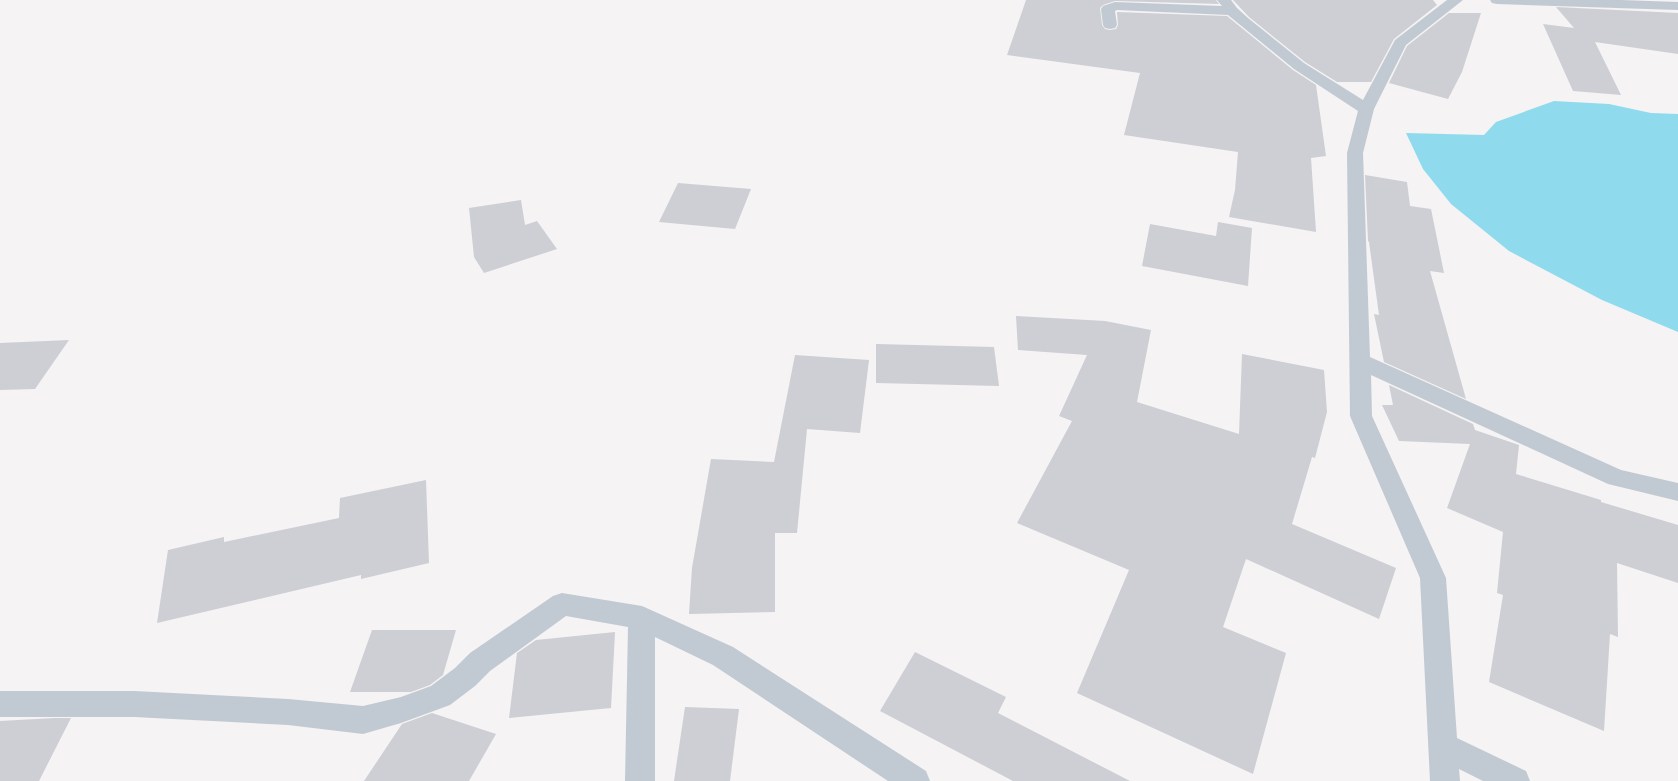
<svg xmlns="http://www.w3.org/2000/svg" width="1678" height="781" viewBox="0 0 1678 781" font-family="Jost,sans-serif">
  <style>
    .water { fill: #90daee }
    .building { fill: #cdcfd5 }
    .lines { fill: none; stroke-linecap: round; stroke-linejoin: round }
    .street { fill: #c1cad2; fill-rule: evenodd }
  </style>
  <rect width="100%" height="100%" fill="#f5f3f3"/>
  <path class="water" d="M 1554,101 L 1609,104 L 1651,113 L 1678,114 L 1678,332 L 1602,300 L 1509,251 L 1451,204 L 1423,169 L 1406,133 L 1484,135 L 1496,122 Z"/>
  <path class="building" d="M 1026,0 L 1216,0 L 1219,4 L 1115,1 L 1103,5 L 1100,8 L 1102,25 L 1105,29 L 1110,30 L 1116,29 L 1118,25 L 1117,12 L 1227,16 L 1293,70 L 1316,85 L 1326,156 L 1311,158 L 1316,232 L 1229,217 L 1235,190 L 1238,152 L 1124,135 L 1140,73 L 1007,55 Z
    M 1233,0 L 1433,0 L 1437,5 L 1394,39 L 1371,82 L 1337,82 L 1305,62 L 1249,17 Z
    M 1556,7 L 1678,13 L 1678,54 L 1595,42 L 1621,95 L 1573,91 L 1543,24 L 1574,28 Z
    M 1449,13 L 1481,13 L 1462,72 L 1448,99 L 1389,83 L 1407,46 Z
    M 1365,175 L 1407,182 L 1410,206 L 1431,209 L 1444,273 L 1430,271 L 1466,399 L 1384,362 L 1374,314 L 1379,315 L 1369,242 L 1368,241 Z
    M 678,183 L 751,189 L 735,229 L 659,222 Z
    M 521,200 L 525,225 L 537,221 L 557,249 L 484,273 L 474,257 L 469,208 Z
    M 1218,222 L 1252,228 L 1248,286 L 1142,266 L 1150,224 L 1216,236 Z
    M 1016,316 L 1105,321 L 1151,330 L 1137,402 L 1239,434 L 1242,354 L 1324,370 L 1327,412 L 1315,458 L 1312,457 L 1292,524 L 1396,568 L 1379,619 L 1246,559 L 1223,627 L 1286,653 L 1253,774 L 1077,693 L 1129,570 L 1017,523 L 1072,421 L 1059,416 L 1087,355 L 1018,350 Z
    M 69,340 L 35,389 L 0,390 L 0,343 Z
    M 876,344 L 994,347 L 999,386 L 876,383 Z
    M 795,355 L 869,360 L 860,433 L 807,429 L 797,533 L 775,533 L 775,612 L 689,614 L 692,568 L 711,459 L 774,462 Z
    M 1389,385 L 1473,424 L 1475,430 L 1519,445 L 1516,474 L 1601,500 L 1601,502 L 1678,525 L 1678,583 L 1617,563 L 1618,637 L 1610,634 L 1604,731 L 1489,682 L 1503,595 L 1497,593 L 1503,532 L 1447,508 L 1470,444 L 1399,441 L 1382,405 L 1393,405 Z
    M 426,480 L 429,563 L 361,579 L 361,575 L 157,623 L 168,550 L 224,537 L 224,542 L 339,518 L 340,498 Z
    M 372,630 L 456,630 L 443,675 L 430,685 L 411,692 L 350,692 Z
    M 615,632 L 611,708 L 509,718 L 517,653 L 536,640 Z
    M 915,652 L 1006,697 L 998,713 L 1130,781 L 1013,781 L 880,711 Z
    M 685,707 L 739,709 L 730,781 L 674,781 Z
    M 432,713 L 496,734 L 469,781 L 364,781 L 402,724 Z
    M 55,718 L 71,718 L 39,781 L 0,781 L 0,721 Z"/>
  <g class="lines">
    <path class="street" d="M 1217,0 L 1231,0 L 1237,8 L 1248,18 L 1304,63 L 1363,100 L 1395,40 L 1447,0 L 1463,0 L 1406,45 L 1374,109 L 1363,153 L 1370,357 L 1621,470 L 1678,483 L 1678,501 L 1608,484 L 1371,375 L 1372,416 L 1446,578 L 1457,738 L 1526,771 L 1530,781 L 1483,781 L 1459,769 L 1460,781 L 1430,781 L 1420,578 L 1350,416 L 1347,153 L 1358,111 L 1294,69 L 1228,15 L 1117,10 L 1115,11 L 1117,25 L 1115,28 L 1110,29 L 1105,28 L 1103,25 L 1101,9 L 1103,6 L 1115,2 L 1222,6 Z
      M 1490,0 L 1621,0 L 1678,2 L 1678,10 L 1497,4 L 1492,3 Z
      M 562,593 L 642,606 L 733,647 L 926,771 L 930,781 L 888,781 L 713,665 L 655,637 L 655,781 L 625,781 L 628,627 L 566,616 L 490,671 L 475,686 L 450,705 L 401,723 L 363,734 L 288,725 L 134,717 L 0,717 L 0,691 L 134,691 L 288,699 L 363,706 L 401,697 L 431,686 L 455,668 L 470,653 L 553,596 Z"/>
  </g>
</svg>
